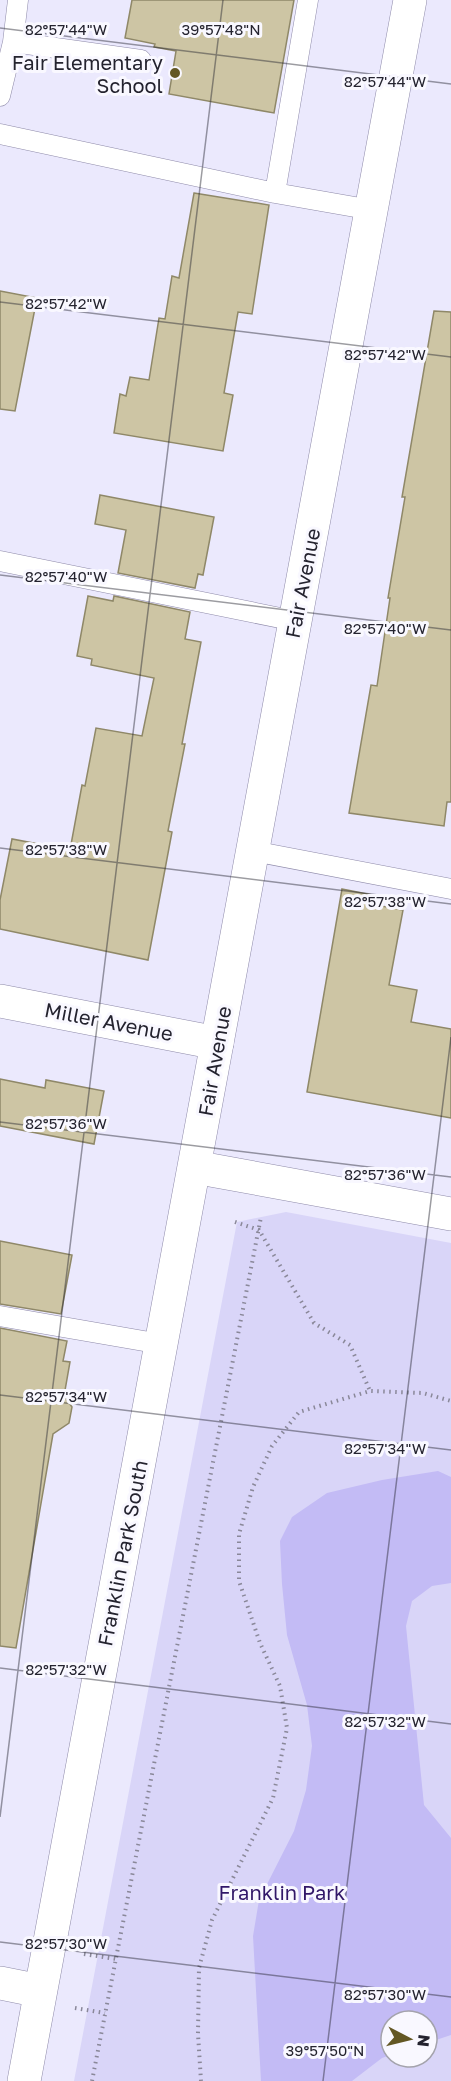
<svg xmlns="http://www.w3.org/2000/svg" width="451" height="2081" viewBox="0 0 451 2081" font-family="'Golos Text',sans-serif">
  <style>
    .green { fill: #d9d5f8; fill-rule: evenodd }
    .water { fill: #c3bbf5 }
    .building { fill: #cdc5a4; stroke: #8f8868; stroke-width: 1.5 }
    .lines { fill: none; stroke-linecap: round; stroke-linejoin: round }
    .service-casing { stroke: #8e8aa9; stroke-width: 21 }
    .minor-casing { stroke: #8e8aa9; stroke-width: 34 }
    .tertiary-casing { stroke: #8e8aa9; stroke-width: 34 }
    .path { stroke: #8a8899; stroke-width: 4; stroke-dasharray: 1.5 4.5; stroke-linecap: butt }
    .service { stroke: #fff; stroke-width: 20 }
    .minor { stroke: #fff; stroke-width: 33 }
    .tertiary { stroke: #fff; stroke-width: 33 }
    .ticks { fill: none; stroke: #24232f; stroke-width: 1.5; stroke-opacity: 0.45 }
    .poi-dot { fill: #635724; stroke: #f9f8ff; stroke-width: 2 }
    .labels { text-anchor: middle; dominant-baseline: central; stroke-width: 6; stroke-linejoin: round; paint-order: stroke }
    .poi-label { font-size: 20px; fill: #24232f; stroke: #f9f8ff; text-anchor: end }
    .street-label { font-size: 20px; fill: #24232f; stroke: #f9f8ff }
    .park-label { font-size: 20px; fill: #311768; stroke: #f9f8ff }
    .ticks-label { font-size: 15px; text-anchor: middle; fill: #24232f; stroke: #f9f8ff; stroke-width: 6; stroke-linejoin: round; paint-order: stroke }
  </style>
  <rect width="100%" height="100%" fill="#ebe9fd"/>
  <path class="green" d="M 286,1212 L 451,1243 L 451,2081 L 74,2081 L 237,1222 ZM 391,2021 L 427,2021 L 427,2057 L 391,2057 Z"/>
  <path class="water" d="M 438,1471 L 451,1477 L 451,1583 L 432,1586 L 412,1601 L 406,1626 L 424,1805 L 451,1838 L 451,2035 L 427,2043 L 427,2021 L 391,2021 L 391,2055 L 382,2058 L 352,2081 L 261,2081 L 253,1936 L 259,1900 L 294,1831 L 306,1790 L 312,1746 L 307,1705 L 287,1635 L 282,1584 L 280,1541 L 292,1517 L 327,1493 L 382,1480 Z"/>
  <path class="building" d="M 132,0 L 294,0 L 274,113 L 169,94 L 176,51 L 154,47 L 155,44 L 125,38 Z
    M 194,193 L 269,205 L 252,314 L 238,312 L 224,393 L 233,395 L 223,451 L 114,433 L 120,394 L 126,396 L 130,377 L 149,380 L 159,318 L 165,319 L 172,276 L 179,278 Z
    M 0,291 L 37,298 L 15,411 L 0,409 Z
    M 434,311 L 451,312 L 451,802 L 447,802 L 444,826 L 349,813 L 371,685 L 377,686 L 390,598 L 388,598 L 405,497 L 402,497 Z
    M 100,495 L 214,517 L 203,575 L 198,574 L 195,588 L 118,573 L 126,530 L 95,524 Z
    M 88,596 L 113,601 L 114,596 L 190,612 L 185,639 L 201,642 L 182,744 L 185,744 L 168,831 L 172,832 L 148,960 L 0,929 L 0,900 L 12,839 L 70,850 L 82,785 L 85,786 L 96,728 L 142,736 L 154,678 L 91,665 L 92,659 L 77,656 Z
    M 342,889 L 383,897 L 381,906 L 403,910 L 389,985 L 417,990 L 411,1022 L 451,1029 L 451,1118 L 307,1092 Z
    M 0,1079 L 45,1088 L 46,1080 L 104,1091 L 94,1144 L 0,1126 Z
    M 0,1241 L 72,1255 L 61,1314 L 0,1304 Z
    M 0,1328 L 67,1341 L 63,1361 L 70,1362 L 64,1396 L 72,1407 L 69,1423 L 53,1434 L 16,1648 L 0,1646 Z"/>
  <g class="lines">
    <defs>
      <path id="service" d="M 13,42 L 141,60
        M 0,96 L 13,42 L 18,0
        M 0,134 L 275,193 L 372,210
        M 275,193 L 308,0
        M 0,561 L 295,621
        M 253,851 L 451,889
        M 0,1316 L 161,1344"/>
      <path id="minor" d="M 217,1043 L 410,0"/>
      <path id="tertiary" d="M 0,1001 L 217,1043 L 24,2081
        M 194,1167 L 451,1214
        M 0,1983 L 40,1991"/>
    </defs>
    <use href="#service" class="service-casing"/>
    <use href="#minor" class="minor-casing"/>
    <use href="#tertiary" class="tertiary-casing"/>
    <path class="path" d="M 235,1222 L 259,1230 L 314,1323 L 350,1345 L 370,1391
      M 84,1954 L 116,1959
      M 75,2008 L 105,2013
      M 92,2081 L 261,1217
      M 201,2081 L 198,2034 L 199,1968 L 212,1920 L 273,1798 L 287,1728 L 280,1686 L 260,1643 L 239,1581 L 239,1534 L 253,1487 L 272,1446 L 299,1412 L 370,1391 L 423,1393 L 451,1401"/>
    <use href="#service" class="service"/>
    <use href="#minor" class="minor"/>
    <use href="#tertiary" class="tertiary"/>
  </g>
  <path class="ticks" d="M 0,28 L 451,84M 0,302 L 451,357M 0,575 L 451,630M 0,848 L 451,904M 0,1122 L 451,1177M 0,1395 L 451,1450M 0,1668 L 451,1724M 0,1817 L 223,0M 0,1942 L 451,1997M 323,2081 L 451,1037"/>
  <circle class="poi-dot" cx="175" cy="73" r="6"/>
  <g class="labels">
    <g class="poi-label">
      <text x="163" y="62">Fair Elementary<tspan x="163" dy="23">School</tspan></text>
    </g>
    <g class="street-label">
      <text transform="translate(302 583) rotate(-79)">Fair Avenue</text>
      <text transform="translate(109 1021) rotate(11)">Miller Avenue</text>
      <text transform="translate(214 1061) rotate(-80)">Fair Avenue</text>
      <text transform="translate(122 1553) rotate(-79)">Franklin Park South</text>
    </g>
    <g class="park-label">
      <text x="282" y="1892">Franklin Park</text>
    </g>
  </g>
  <g class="ticks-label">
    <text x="221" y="35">39°57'48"N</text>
    <text x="66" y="35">82°57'44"W</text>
    <text x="385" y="87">82°57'44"W</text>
    <text x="66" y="309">82°57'42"W</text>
    <text x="385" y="360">82°57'42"W</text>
    <text x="66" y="582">82°57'40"W</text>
    <text x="385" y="634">82°57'40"W</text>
    <text x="66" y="855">82°57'38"W</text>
    <text x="385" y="907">82°57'38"W</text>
    <text x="66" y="1129">82°57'36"W</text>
    <text x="385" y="1180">82°57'36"W</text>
    <text x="66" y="1402">82°57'34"W</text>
    <text x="385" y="1454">82°57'34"W</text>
    <text x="66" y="1675">82°57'32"W</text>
    <text x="385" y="1727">82°57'32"W</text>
    <text x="66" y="1949">82°57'30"W</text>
    <text x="385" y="2000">82°57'30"W</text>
    <text x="325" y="2056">39°57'50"N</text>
  </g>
  <g transform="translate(409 2039) rotate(97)"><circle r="28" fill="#f9f8ff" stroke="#a4a3ac" stroke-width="1.5"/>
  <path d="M0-4.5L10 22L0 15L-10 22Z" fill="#635724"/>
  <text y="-9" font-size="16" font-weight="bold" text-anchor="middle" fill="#24232f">N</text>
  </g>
</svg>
